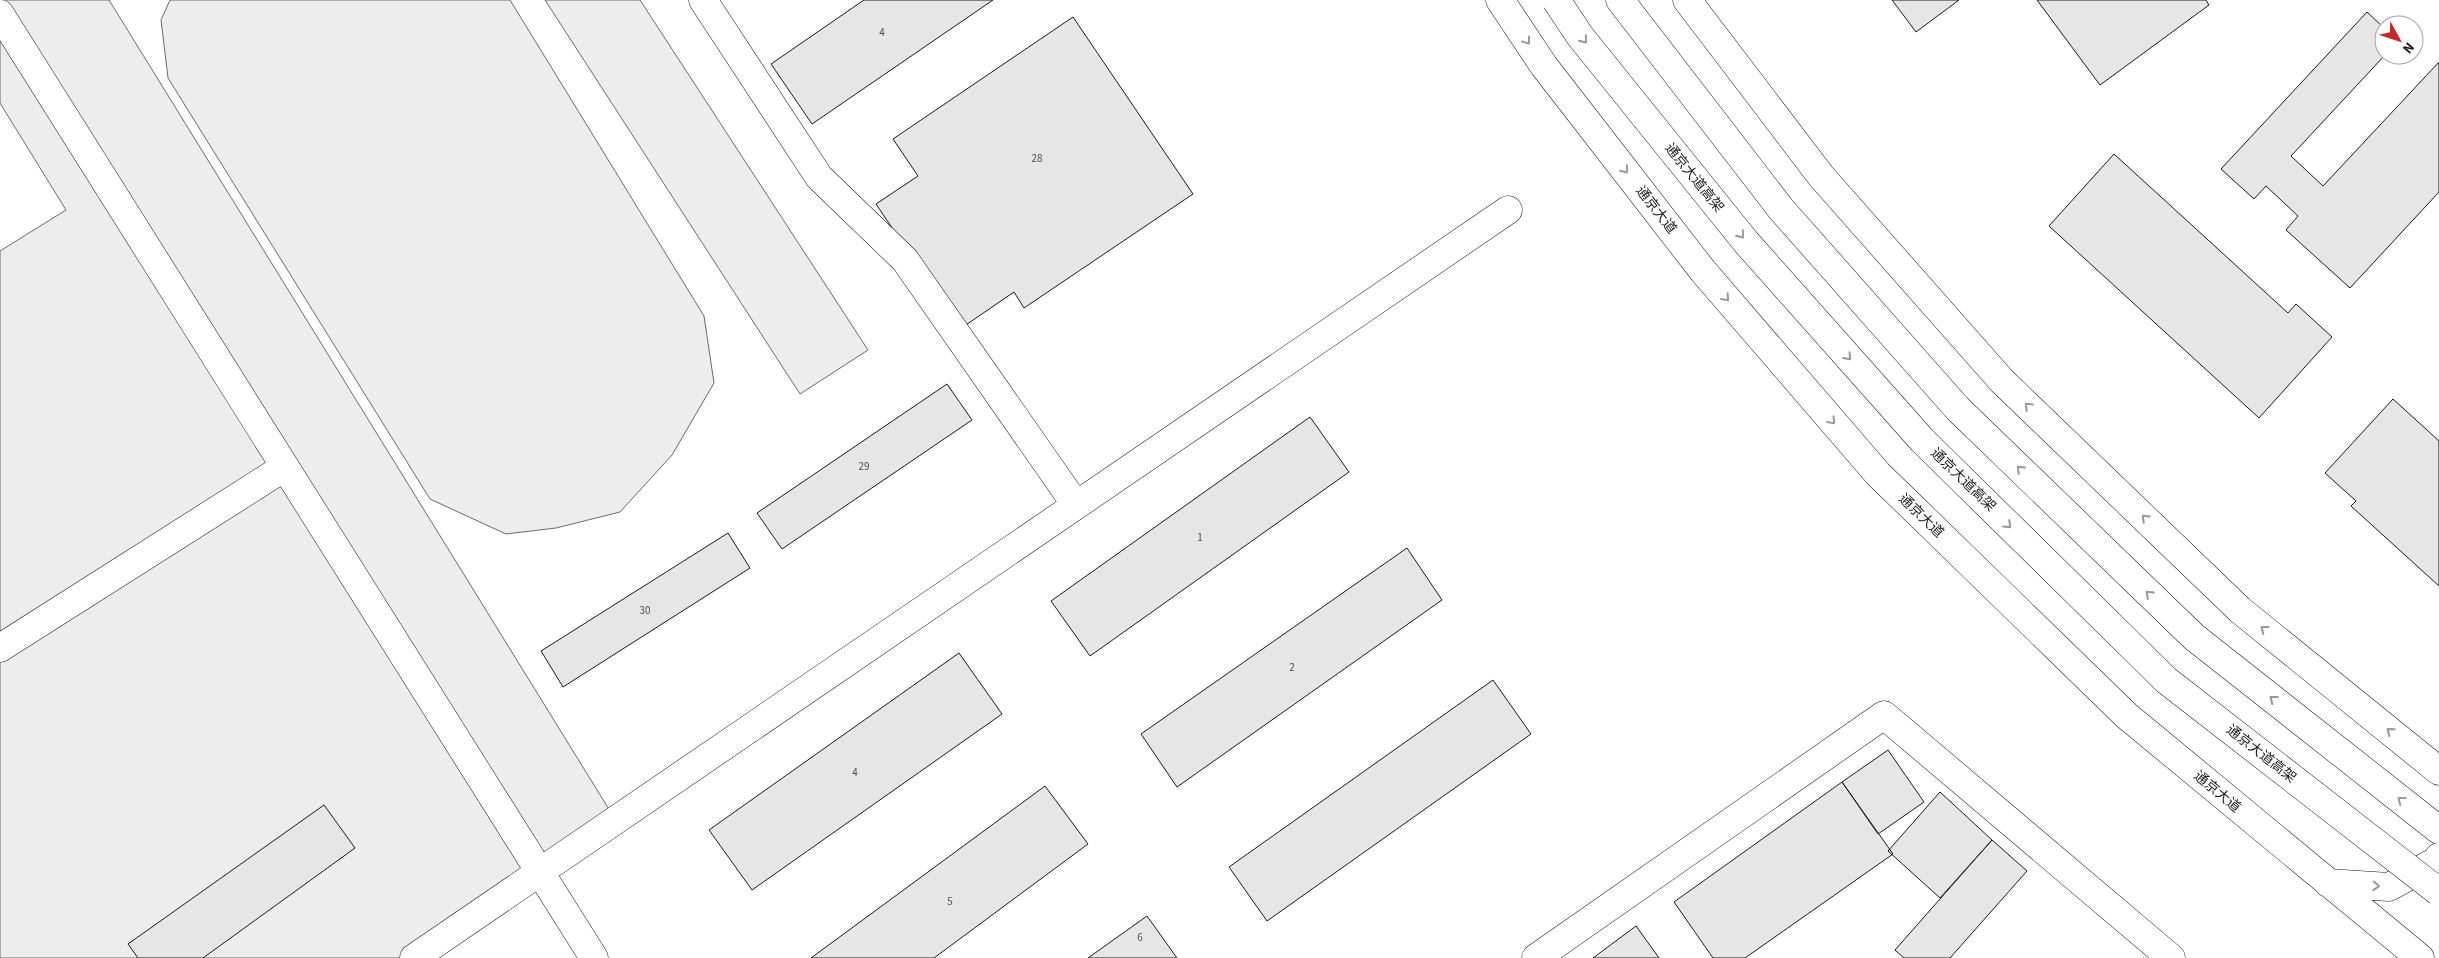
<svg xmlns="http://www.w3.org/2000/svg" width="2439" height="958" viewBox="0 0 2439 958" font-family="'Source Sans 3','Noto Sans SC',sans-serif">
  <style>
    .built { fill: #ededed; stroke: #6a6a6a }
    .building { fill: #e6e6e6; stroke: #1a1a1a }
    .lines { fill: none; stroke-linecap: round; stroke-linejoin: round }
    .minor-casing { stroke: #1a1a1a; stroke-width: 29 }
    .major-casing { stroke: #1a1a1a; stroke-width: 29 }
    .highway-casing { stroke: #1a1a1a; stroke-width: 29 }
    .minor { stroke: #fff; stroke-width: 28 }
    .major { stroke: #fff; stroke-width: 28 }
    .highway { stroke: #fff; stroke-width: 28 }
    .highway-bridge-casing { stroke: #1a1a1a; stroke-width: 29; stroke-linecap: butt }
    .highway-bridge { stroke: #fff; stroke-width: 28 }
    .oneway { stroke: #989898 }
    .labels { text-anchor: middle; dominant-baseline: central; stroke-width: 4; stroke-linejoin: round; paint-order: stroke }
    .number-label { font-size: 11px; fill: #4d4d4d }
    .street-label { font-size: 14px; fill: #1a1a1a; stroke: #fff }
  </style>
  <rect width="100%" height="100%" fill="#fff"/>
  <path class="built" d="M 0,0 L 109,0 L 615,819 L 414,958 L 0,958 L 0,251 L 66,210 L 0,103 Z
    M 170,0 L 510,0 L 704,316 L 714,383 L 672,455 L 620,512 L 556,528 L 506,534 L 430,499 L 168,78 L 161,20 Z
    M 545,0 L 640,0 L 868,350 L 800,394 Z"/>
  <path class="building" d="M 864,0 L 993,0 L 812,124 L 771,64 Z
    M 1892,0 L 1959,0 L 1916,32 Z
    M 2037,0 L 2206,0 L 2209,5 L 2100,85 Z
    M 2367,12 L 2384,28 L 2385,55 L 2291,156 L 2323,186 L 2439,62 L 2439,192 L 2350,288 L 2286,230 L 2298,216 L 2266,186 L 2254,199 L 2221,169 Z
    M 1073,17 L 1193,194 L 1024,308 L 1014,292 L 960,329 L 876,204 L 918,176 L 893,139 Z
    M 2114,154 L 2288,313 L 2296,304 L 2332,337 L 2259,418 L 2049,226 Z
    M 947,384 L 972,420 L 782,549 L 757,513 Z
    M 2393,399 L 2439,441 L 2439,586 L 2351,506 L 2356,501 L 2325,473 Z
    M 1310,417 L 1349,472 L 1090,656 L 1051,601 Z
    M 728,533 L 750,568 L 563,687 L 541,651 Z
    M 1407,548 L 1442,600 L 1177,787 L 1141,734 Z
    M 959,653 L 1002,714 L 752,890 L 709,830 Z
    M 1493,680 L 1531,734 L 1267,921 L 1229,867 Z
    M 1888,750 L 1924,802 L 1878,834 L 1842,782 Z
    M 1842,782 L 1893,854 L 1745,958 L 1713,958 L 1674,902 Z
    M 1045,786 L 1088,844 L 934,958 L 811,958 Z
    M 1940,792 L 1992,840 L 1940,898 L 1888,851 Z
    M 324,805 L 355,848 L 203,958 L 138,958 L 128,944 Z
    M 1992,840 L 2027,871 L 1950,958 L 1904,958 L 1895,950 Z
    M 1147,916 L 1177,958 L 1088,958 Z
    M 1636,926 L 1659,958 L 1593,958 Z"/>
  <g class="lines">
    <defs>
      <path id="minor" d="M 703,0 L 819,177 L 905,260 L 1076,505
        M 0,14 L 594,958
        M 0,648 L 285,467
        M 414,958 L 1508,210
        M 1536,958 L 1884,715 L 2171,958"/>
      <path id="major" d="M 1500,0 L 1544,66 L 1703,271 L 1878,474 L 2127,716 L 2420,958
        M 1687,0 L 1821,176 L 2002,381 L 2240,610 L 2439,771
        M 2328,883 L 2389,887 L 2438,860 L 2439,857"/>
      <path id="highway" d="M 1620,0 L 1781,209 L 1958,409 L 2194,637 L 2439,830"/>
    </defs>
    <use href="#minor" class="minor-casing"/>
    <use href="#major" class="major-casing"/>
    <use href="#highway" class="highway-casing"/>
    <use href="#minor" class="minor"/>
    <use href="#major" class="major"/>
    <use href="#highway" class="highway"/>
    <defs>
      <path id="highway-bridge" d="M 1556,0 L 1580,36 L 1746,242 L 1922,440 L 2166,680 L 2439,892"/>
    </defs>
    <use href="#highway-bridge" class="highway-bridge-casing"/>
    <use href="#highway-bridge" class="highway-bridge"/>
  </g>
  <defs><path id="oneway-chevron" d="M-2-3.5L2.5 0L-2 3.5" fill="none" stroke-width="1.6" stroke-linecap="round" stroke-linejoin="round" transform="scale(1.25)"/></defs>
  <g class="oneway">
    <use href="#oneway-chevron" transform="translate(1584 40) rotate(52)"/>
    <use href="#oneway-chevron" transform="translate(1527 41) rotate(56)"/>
    <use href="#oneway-chevron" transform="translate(1625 170) rotate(52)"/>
    <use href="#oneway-chevron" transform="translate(1741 235) rotate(51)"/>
    <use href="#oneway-chevron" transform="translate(1726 298) rotate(49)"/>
    <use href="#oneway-chevron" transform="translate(1848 357) rotate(48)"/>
    <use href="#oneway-chevron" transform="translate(2028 406) rotate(-136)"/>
    <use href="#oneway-chevron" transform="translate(1832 421) rotate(49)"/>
    <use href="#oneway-chevron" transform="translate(2020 469) rotate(-136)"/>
    <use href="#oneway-chevron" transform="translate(2145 518) rotate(-136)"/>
    <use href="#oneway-chevron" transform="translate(2008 525) rotate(44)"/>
    <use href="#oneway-chevron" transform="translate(2149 594) rotate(-136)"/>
    <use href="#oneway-chevron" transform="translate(2264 629) rotate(-142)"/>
    <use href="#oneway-chevron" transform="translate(2273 699) rotate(-142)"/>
    <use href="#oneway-chevron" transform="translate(2390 731) rotate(-141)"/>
    <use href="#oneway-chevron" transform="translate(2401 800) rotate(-142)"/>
    <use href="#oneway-chevron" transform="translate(2376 886) rotate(4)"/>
  </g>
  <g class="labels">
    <g class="number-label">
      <text x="882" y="32">4</text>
      <text x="1037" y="158">28</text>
      <text x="864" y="466">29</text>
      <text x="1200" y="537">1</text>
      <text x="645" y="610">30</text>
      <text x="1292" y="667">2</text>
      <text x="855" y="772">4</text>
      <text x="950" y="901">5</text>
      <text x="1140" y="937">6</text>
    </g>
    <g class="street-label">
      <text transform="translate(1694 178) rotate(51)">通京大道高架</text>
      <text transform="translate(1656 210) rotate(52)">通京大道</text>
      <text transform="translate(1963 480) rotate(44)">通京大道高架</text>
      <text transform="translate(1921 516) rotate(44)">通京大道</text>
      <text transform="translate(2261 754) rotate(38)">通京大道高架</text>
      <text transform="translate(2217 792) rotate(40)">通京大道</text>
    </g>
  </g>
  <g transform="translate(2399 40) rotate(130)"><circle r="24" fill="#ffffff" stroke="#a3a3a3"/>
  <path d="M0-4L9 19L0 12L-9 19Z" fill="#c62828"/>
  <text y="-8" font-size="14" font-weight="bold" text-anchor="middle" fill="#1a1a1a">N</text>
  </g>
</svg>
